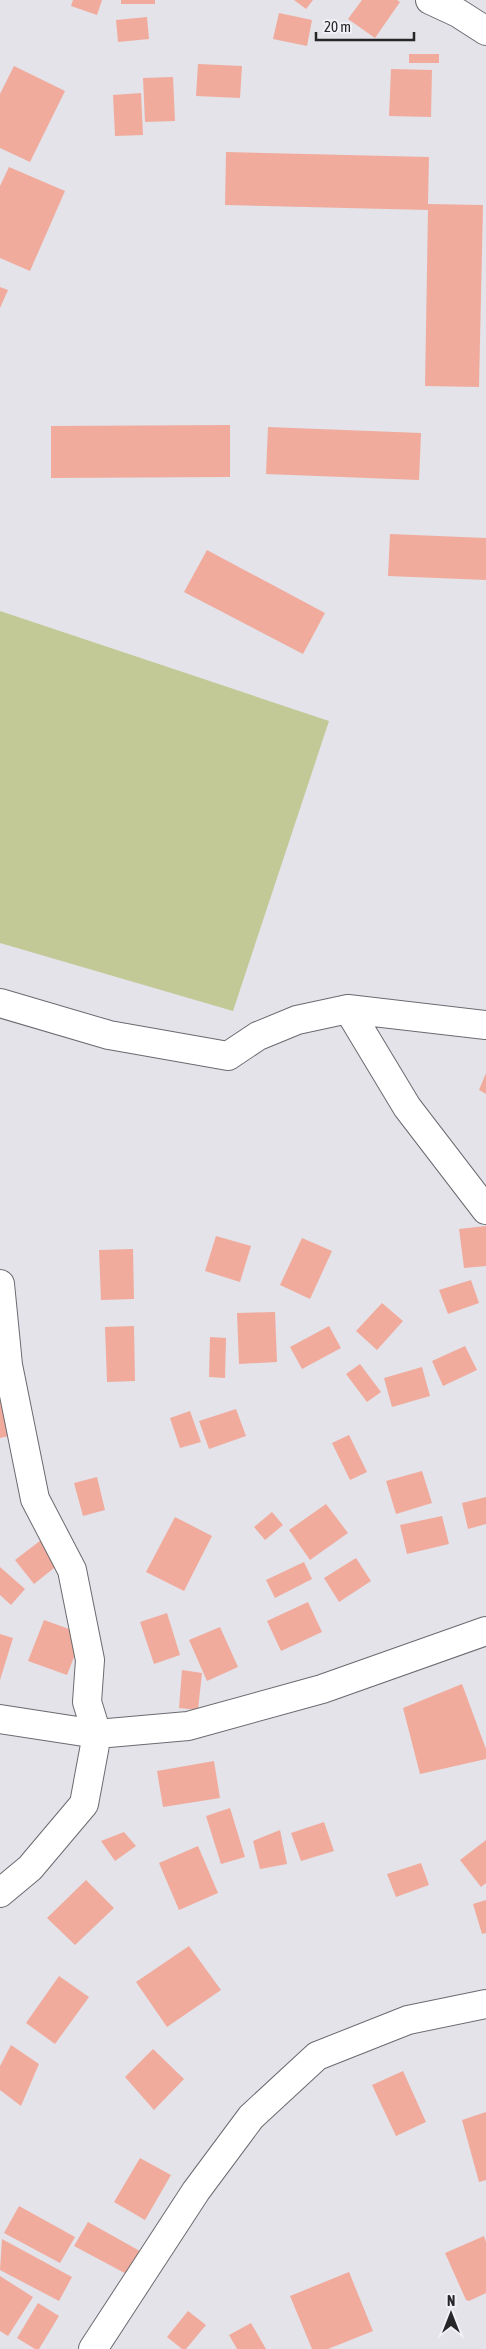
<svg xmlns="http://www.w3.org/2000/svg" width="486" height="2349" viewBox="0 0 486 2349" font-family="'Asap Condensed',sans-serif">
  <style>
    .green { fill: #c2c996 }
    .building { fill: #f1ab9d }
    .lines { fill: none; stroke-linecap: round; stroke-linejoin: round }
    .minor-casing { stroke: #6a6b70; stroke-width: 30 }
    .minor { stroke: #fff; stroke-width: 28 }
  </style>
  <rect width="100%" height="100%" fill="#e3e3e9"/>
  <path class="green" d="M 0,611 L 329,721 L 233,1011 L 0,943 Z"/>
  <path class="building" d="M 73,0 L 102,0 L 97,15 L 71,6 Z
    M 121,0 L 155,0 L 155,4 L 121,4 Z
    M 294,0 L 313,0 L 306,9 Z
    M 362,0 L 397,0 L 400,2 L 375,38 L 348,19 Z
    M 279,13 L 312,20 L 307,46 L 273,39 Z
    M 147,17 L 149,39 L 118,42 L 116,20 Z
    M 409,54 L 439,54 L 439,63 L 409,63 Z
    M 198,64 L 242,66 L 240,98 L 196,96 Z
    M 14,66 L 65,91 L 30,162 L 0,148 L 0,94 Z
    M 391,69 L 432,70 L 431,117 L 389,116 Z
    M 173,77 L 175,121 L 145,122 L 143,78 Z
    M 141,93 L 143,135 L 115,136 L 113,95 Z
    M 226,152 L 429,157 L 428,204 L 483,205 L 479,387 L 425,386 L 428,210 L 225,205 Z
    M 9,167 L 65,191 L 30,271 L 0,258 L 0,186 Z
    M 0,287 L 8,290 L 0,308 Z
    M 230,425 L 230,477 L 51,478 L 51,426 Z
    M 268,427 L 421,433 L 419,480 L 266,474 Z
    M 390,534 L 486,538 L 486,580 L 388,576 Z
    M 207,550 L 325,613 L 303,654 L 184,592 Z
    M 486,1073 L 486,1094 L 479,1090 Z
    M 486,1226 L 486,1266 L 464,1268 L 459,1229 Z
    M 216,1236 L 251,1246 L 240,1282 L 205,1271 Z
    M 302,1238 L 332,1251 L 310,1299 L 280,1285 Z
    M 133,1249 L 134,1299 L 101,1300 L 99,1250 Z
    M 471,1280 L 479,1303 L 448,1314 L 439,1290 Z
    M 382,1303 L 403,1321 L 377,1350 L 356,1331 Z
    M 275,1312 L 277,1362 L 239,1364 L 237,1313 Z
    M 134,1326 L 135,1381 L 107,1382 L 105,1327 Z
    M 329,1326 L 341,1348 L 302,1369 L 290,1347 Z
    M 210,1337 L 226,1338 L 225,1378 L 209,1377 Z
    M 465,1346 L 477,1370 L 443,1386 L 432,1361 Z
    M 360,1364 L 381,1392 L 367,1402 L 346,1374 Z
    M 422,1367 L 430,1396 L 392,1407 L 384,1378 Z
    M 0,1390 L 13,1435 L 0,1438 Z
    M 236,1409 L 246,1436 L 209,1449 L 199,1421 Z
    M 190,1411 L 201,1442 L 180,1448 L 170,1418 Z
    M 349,1435 L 367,1472 L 350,1480 L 332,1443 Z
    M 422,1471 L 432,1503 L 396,1514 L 386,1481 Z
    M 97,1477 L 105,1510 L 83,1516 L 74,1483 Z
    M 486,1497 L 486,1524 L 468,1529 L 462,1503 Z
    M 326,1504 L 348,1533 L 310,1560 L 289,1530 Z
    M 272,1512 L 283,1525 L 265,1540 L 254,1527 Z
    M 442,1516 L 449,1544 L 407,1554 L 400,1525 Z
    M 175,1517 L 212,1536 L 184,1591 L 146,1572 Z
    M 45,1537 L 64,1560 L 34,1584 L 15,1560 Z
    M 356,1558 L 371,1581 L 339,1602 L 324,1578 Z
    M 304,1562 L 312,1579 L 275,1598 L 266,1580 Z
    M 0,1567 L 25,1589 L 11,1605 L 0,1595 Z
    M 308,1602 L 322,1632 L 281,1651 L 267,1621 Z
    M 167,1613 L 180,1655 L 154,1664 L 140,1622 Z
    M 44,1620 L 83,1634 L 67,1675 L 28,1661 Z
    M 220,1627 L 238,1667 L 207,1681 L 189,1640 Z
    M 0,1634 L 13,1638 L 0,1680 Z
    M 182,1670 L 202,1673 L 198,1710 L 179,1708 Z
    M 462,1684 L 486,1749 L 486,1759 L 420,1774 L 403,1708 Z
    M 214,1761 L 220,1798 L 163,1807 L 157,1771 Z
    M 230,1808 L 245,1857 L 221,1864 L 206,1816 Z
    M 324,1822 L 334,1851 L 301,1861 L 291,1833 Z
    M 280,1830 L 287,1864 L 260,1869 L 253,1841 Z
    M 124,1832 L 136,1846 L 115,1861 L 101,1841 Z
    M 486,1840 L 486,1883 L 481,1887 L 460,1860 Z
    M 198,1846 L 218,1893 L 179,1910 L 159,1863 Z
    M 421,1863 L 429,1885 L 396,1897 L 387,1874 Z
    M 86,1880 L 114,1908 L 75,1945 L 47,1918 Z
    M 486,1900 L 486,1933 L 482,1934 L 473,1904 Z
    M 189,1946 L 221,1990 L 167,2027 L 136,1982 Z
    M 59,1976 L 89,1997 L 55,2044 L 26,2023 Z
    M 11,2045 L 39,2064 L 21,2106 L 0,2090 L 0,2066 Z
    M 153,2049 L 184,2079 L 154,2110 L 125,2077 Z
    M 403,2071 L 426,2122 L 396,2136 L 372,2085 Z
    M 486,2112 L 486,2180 L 479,2182 L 462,2120 Z
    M 140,2158 L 171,2175 L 145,2220 L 114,2202 Z
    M 19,2206 L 75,2237 L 60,2263 L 4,2233 Z
    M 88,2222 L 147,2255 L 134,2278 L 74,2246 Z
    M 484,2236 L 486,2242 L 486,2293 L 469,2301 L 466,2300 L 445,2253 Z
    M 2,2239 L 72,2277 L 59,2301 L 0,2270 Z
    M 349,2272 L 373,2331 L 328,2349 L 312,2349 L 290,2296 Z
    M 0,2276 L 33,2297 L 8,2336 L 0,2331 Z
    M 38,2303 L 59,2316 L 39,2349 L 35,2349 L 17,2338 Z
    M 188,2311 L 206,2325 L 186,2349 L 182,2349 L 167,2337 Z
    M 251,2323 L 266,2349 L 237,2349 L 229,2335 Z"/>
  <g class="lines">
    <defs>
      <path id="minor" d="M 430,0 L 458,13 L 486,31
        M 0,1003 L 109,1035 L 228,1056 L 258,1036 L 297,1020 L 348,1009 L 486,1025
        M 348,1009 L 407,1107 L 486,1210
        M 0,1284 L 8,1365 L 35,1499 L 72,1570 L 90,1660 L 87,1702 L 97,1734 L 84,1804 L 30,1868 L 0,1893
        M 0,1719 L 97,1734 L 188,1726 L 322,1689 L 486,1631
        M 93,2349 L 196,2191 L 251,2117 L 317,2056 L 408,2020 L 486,2004"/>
    </defs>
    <use href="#minor" class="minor-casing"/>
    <use href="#minor" class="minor"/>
  </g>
  <g transform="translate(451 2314)" stroke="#f0f0f6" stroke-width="4" paint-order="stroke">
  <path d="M0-4L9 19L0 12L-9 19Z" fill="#262628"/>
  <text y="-8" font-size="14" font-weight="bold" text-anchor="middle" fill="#262628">N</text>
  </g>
  <path d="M316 32v8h98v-8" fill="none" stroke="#262628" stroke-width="2.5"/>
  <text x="324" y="32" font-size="15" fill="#262628" stroke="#f0f0f6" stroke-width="4" paint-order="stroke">20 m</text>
</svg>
